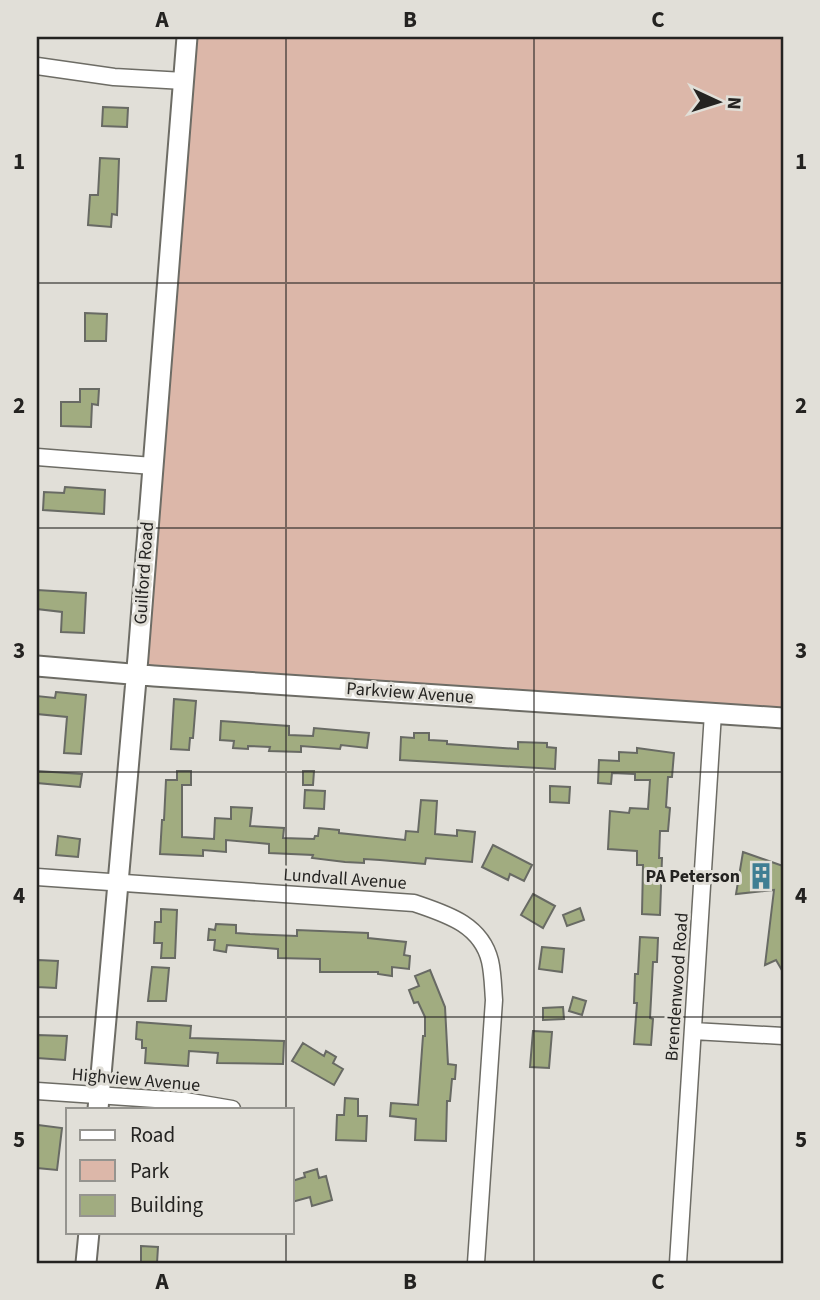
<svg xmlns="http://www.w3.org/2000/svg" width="820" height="1300" viewBox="0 0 820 1300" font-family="'Source Sans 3',sans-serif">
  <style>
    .green { fill: #dcb7a9 }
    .building { fill: #a1ac80; stroke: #686a64; stroke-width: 2 }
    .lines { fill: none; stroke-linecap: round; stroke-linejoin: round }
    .minor-casing { stroke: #6d6c65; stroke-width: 19 }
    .tertiary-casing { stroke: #6d6c65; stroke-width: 23 }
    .minor { stroke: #fff; stroke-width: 16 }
    .tertiary { stroke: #fff; stroke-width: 19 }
    .grid { fill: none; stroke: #242321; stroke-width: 2; stroke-opacity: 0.55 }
    .labels { text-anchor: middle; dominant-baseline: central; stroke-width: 6; stroke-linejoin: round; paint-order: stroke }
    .street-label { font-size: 18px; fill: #242321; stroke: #e1dfd8 }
    .poi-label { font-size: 18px; font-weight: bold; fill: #242321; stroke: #e1dfd8; text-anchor: end }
    .neatline { fill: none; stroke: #242321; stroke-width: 2.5 }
    .grid-label { font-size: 23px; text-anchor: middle; font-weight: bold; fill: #242321 }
  </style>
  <rect width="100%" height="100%" fill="#e1dfd8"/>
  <path class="green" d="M 196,37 L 783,37 L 783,709 L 146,672 Z"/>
  <path class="building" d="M 103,107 L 128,108 L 127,127 L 102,126 Z
    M 100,158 L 119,159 L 117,215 L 112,214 L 111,227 L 88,225 L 90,195 L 98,195 Z
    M 85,313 L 107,314 L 106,341 L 85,341 Z
    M 80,389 L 99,389 L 98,405 L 92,404 L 91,427 L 61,426 L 61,402 L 80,402 Z
    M 65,487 L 105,490 L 104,514 L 43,510 L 44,492 L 64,493 Z
    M 37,590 L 86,593 L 84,633 L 61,632 L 62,612 L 37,609 Z
    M 56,692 L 86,695 L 81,754 L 64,753 L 67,717 L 37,714 L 37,696 L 55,698 Z
    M 174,699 L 196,701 L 193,738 L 190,738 L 189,750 L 171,749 Z
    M 221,721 L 289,726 L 289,735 L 313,736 L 314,728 L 369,733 L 367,748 L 341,745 L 340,749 L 301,746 L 301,752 L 269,751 L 270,747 L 248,746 L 248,749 L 233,748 L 234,741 L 220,740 Z
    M 414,733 L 429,733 L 429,740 L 447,741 L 447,744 L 518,749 L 518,742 L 547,743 L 547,747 L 556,748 L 555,769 L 400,760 L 401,737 L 414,738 Z
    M 637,748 L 674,753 L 672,777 L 668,777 L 666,807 L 670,808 L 668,831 L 660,831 L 659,858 L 662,858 L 660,915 L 642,914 L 643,865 L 637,865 L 637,851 L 608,849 L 610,811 L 629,813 L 630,808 L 648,809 L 650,780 L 635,780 L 635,774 L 612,773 L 611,784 L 598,783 L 599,760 L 619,761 L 619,752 L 637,753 Z
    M 37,771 L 82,774 L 80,787 L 37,783 Z
    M 177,771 L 191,771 L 191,785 L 182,785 L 182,837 L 214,839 L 215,818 L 231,819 L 231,807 L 252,808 L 250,826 L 284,828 L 283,838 L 314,839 L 315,836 L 318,836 L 319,828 L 339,830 L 339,833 L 405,840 L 406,831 L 418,832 L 421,800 L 437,801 L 435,834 L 457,836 L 457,830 L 475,832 L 472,862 L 426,858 L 425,864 L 380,860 L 364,859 L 364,863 L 345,862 L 312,858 L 313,855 L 269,853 L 269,844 L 226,840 L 226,852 L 203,850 L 203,856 L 160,854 L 162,820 L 164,820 L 166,780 L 177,780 Z
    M 303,771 L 314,771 L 313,785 L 303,785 Z
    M 550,786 L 570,787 L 569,803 L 550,802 Z
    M 305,790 L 325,791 L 324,809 L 304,808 Z
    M 58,836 L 80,839 L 78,857 L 56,855 Z
    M 493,845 L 532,865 L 524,881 L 510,874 L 508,880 L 482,867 Z
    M 743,852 L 783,866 L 783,972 L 776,960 L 765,965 L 774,890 L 736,894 Z
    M 533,894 L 555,906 L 543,928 L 521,915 Z
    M 580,908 L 584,920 L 567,926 L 563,915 Z
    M 161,909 L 177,910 L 175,958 L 161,958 L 162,943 L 154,943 L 155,922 L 161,922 Z
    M 216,924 L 236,925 L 236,933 L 250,934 L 297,936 L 297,930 L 368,933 L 368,938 L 406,942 L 404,955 L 410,956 L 409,969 L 392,967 L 392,976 L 378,974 L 378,972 L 320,972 L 320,959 L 278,958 L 278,949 L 227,945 L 226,952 L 214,950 L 215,940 L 208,940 L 209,929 L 215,930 Z
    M 640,937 L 658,938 L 657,962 L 653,962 L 650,1018 L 653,1019 L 651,1045 L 634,1044 L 637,1003 L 634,1003 L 635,974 L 638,974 Z
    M 542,947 L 564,949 L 562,972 L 539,969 Z
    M 38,960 L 58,961 L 56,988 L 37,987 Z
    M 152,967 L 169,968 L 166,1001 L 148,1001 Z
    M 430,970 L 445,1007 L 448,1064 L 456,1065 L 455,1079 L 452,1079 L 450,1101 L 447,1101 L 446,1141 L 415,1140 L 416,1119 L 390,1116 L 391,1103 L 418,1105 L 423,1036 L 425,1036 L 425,1017 L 418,1002 L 414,1003 L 409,990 L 419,986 L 415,976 Z
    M 573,997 L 586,1001 L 582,1015 L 569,1011 Z
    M 563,1007 L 564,1019 L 543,1020 L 543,1008 Z
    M 137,1022 L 191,1026 L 190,1038 L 284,1041 L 283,1064 L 217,1063 L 218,1053 L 189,1051 L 188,1066 L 145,1063 L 146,1048 L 142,1048 L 142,1040 L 136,1039 Z
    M 533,1031 L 552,1032 L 549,1068 L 530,1067 Z
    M 37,1035 L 67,1036 L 65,1060 L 37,1058 Z
    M 303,1043 L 324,1056 L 326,1051 L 336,1057 L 333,1063 L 343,1069 L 334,1085 L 292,1061 Z
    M 345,1098 L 358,1099 L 358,1116 L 367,1116 L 366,1141 L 336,1140 L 337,1115 L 344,1115 Z
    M 38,1125 L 62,1128 L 57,1170 L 37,1168 Z
    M 317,1169 L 319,1178 L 326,1176 L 332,1200 L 312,1206 L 310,1197 L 292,1202 L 292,1181 L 305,1177 L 304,1173 Z
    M 141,1246 L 158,1247 L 157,1263 L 141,1263 Z"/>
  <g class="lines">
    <defs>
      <path id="minor" d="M 37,66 L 114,77 L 184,81
        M 37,457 L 153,466
        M 37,877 L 414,903 C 446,914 481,924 490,961 C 493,974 493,988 494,1000 L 476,1263
        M 693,1031 L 783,1036
        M 37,1091 L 185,1101 L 232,1109
        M 678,1263 L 713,713"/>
      <path id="tertiary" d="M 37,666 L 154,676 L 783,718
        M 98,1109 L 138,657 L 187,37
        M 86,1263 L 89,1232"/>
    </defs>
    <use href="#minor" class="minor-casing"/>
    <use href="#tertiary" class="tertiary-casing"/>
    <use href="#minor" class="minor"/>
    <use href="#tertiary" class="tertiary"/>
  </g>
  <path class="grid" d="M 286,37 L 286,1109M 534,37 L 534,1263M 37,283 L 783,283M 37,528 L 783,528M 37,772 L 783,772M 37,1017 L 783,1017M 286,1232 L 286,1263"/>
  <defs>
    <symbol id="building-bare" viewBox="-9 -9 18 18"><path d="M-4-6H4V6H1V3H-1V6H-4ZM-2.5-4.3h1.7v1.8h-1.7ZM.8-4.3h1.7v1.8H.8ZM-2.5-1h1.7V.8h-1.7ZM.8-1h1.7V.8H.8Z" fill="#3f7e93" stroke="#e1dfd8" stroke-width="2.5" paint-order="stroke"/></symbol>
  </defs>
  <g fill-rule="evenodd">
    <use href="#building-bare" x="742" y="857" width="38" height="38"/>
  </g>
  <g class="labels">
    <g class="street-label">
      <text transform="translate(144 573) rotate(-86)">Guilford Road</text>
      <text transform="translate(410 693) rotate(4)">Parkview Avenue</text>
      <text transform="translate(345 879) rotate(4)">Lundvall Avenue</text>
      <text transform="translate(677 987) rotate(-86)">Brendenwood Road</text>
      <text transform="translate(136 1080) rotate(5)">Highview Avenue</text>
    </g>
    <g class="poi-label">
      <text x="740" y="876">PA Peterson</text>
    </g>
  </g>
  <rect width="820" height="1300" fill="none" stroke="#e1dfd8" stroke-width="77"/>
  <rect x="66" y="1108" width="228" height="126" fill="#e1dfd8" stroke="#95948f" stroke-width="2"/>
  <rect x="80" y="1130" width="35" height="10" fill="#ffffff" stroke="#95948f" stroke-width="2"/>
  <text x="130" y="1142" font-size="21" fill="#242321">Road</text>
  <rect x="80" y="1160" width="35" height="21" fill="#dcb7a9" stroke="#95948f" stroke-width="2"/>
  <text x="130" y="1178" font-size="21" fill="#242321">Park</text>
  <rect x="80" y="1195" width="35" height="21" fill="#a1ac80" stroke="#95948f" stroke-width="2"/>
  <text x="130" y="1212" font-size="21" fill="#242321">Building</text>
  <g transform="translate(718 102) rotate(94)" stroke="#e1dfd8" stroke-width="5" paint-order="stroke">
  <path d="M0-5L12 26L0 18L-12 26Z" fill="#242321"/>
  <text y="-10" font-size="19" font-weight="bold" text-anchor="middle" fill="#242321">N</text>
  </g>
  <rect x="38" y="38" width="744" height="1224" class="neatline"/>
  <g class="grid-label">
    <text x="162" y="27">A</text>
    <text x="410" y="27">B</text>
    <text x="658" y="27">C</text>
    <text x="19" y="169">1</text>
    <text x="801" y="169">1</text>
    <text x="19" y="413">2</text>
    <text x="801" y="413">2</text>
    <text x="19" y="658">3</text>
    <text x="801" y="658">3</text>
    <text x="19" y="903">4</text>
    <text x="801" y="903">4</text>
    <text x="19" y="1147">5</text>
    <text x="801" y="1147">5</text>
    <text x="162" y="1289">A</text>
    <text x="410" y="1289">B</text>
    <text x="658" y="1289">C</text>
  </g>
</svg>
